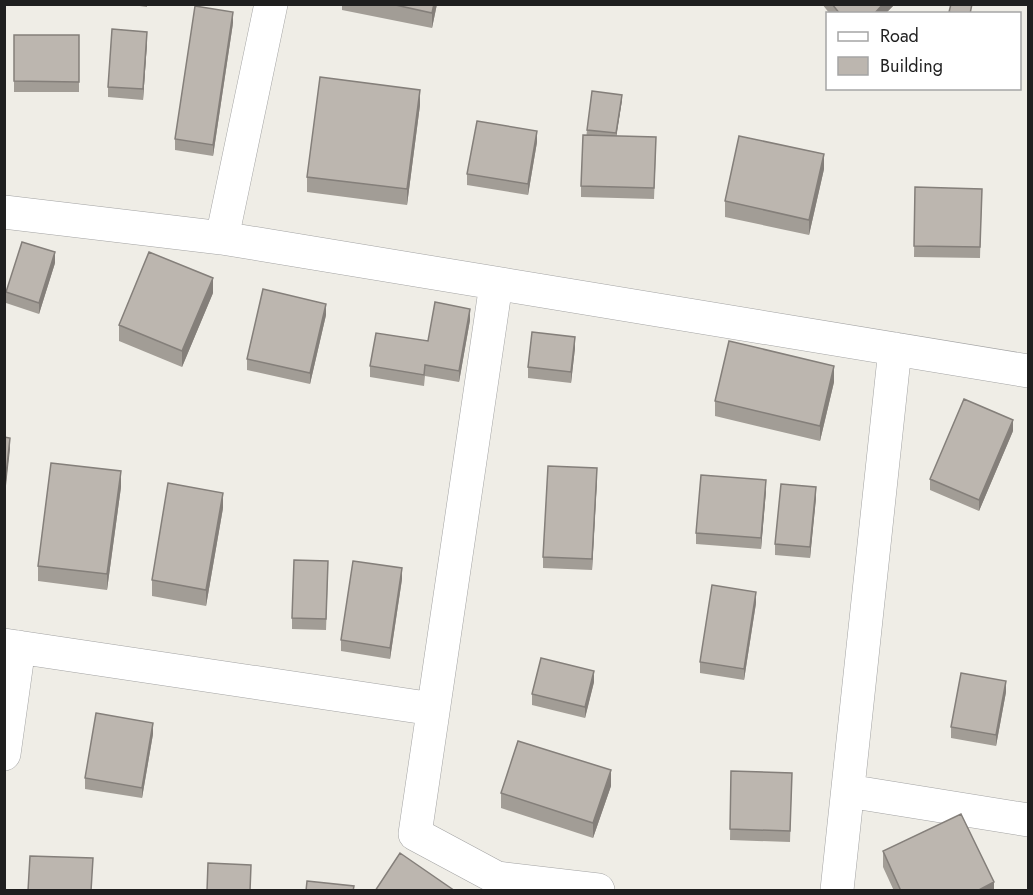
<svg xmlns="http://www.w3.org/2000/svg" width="1033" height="895" viewBox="0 0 1033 895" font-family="Jost,sans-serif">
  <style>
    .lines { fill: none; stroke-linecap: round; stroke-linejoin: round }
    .minor-casing { stroke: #a3a3a3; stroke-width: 34 }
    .minor { stroke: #fff; stroke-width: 33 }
    .wall { fill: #a29d96 }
    .shaded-wall { fill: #847f7a }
    .building { fill: #bcb6af; stroke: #847f7a; stroke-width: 1.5 }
  </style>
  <rect width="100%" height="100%" fill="#efede6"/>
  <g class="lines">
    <defs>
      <path id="minor" d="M 4,212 L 222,238 L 1028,371
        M 222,238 L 271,4
        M 496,284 L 415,834 L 497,878 L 598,890
        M 4,645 L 433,709
        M 4,754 L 19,647
        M 848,791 L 1028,820
        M 837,890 L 895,349"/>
    </defs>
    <use href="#minor" class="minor-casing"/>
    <use href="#minor" class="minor"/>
  </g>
  <path class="wall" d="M 125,4 L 147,4 L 147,7 Z
    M 342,4 L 437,4 L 432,28 L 342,10 Z
    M 822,4 L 895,4 L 885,14 L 830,14 Z
    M 233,23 L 213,156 L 175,150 L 175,139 Z
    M 14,35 L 79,35 L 79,92 L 14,92 Z
    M 147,43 L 143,100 L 108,97 L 108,87 Z
    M 622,100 L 616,136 L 656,148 L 654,199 L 581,197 L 581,186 L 587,130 Z
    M 420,105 L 407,205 L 307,192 L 307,177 Z
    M 537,142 L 528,195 L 467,185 L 467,174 Z
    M 824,169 L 809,235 L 725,217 L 725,201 Z
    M 915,187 L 982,189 L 980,258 L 914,257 Z
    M 55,263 L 39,314 L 6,303 L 6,292 Z
    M 213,293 L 182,367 L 119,341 L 119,325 Z
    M 326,315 L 310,384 L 247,370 L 247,359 Z
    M 470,320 L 459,382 L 425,376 L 424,386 L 370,377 L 370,366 L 428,341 Z
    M 575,348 L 571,383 L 528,378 L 528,367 Z
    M 834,382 L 820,441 L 715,416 L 715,401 Z
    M 1013,431 L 979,511 L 930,490 L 930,479 Z
    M 597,479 L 592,570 L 543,568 L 543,557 Z
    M 121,487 L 107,590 L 38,581 L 38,566 Z
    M 766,491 L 761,549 L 696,544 L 696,533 Z
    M 816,498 L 810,558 L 775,555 L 775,544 Z
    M 223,508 L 206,606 L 152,596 L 152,580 Z
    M 328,572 L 326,630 L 292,629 L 292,618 Z
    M 402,579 L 390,659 L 341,651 L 341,640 Z
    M 756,603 L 744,680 L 700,673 L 700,662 Z
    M 594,682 L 585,718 L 532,705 L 532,694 Z
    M 1006,692 L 996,746 L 951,738 L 951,727 Z
    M 153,734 L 142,798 L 85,789 L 85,778 Z
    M 731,771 L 792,773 L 790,842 L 730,840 Z
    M 611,786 L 593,838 L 501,808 L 501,793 Z
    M 883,851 L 994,891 L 894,891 L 883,867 Z"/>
  <path class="shaded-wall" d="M 434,4 L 437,4 L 432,28 L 432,13 Z
    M 883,4 L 895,4 L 885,14 L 874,14 Z
    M 233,12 L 233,23 L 213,156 L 213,145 Z
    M 147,32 L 147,43 L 143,100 L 143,89 Z
    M 420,90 L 420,105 L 407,205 L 407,189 Z
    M 622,95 L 622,100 L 616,139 L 616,133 Z
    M 537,131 L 537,142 L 528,195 L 528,184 Z
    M 824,154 L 824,169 L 809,235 L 809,220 Z
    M 55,252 L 55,263 L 39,314 L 39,303 Z
    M 213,278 L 213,293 L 182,367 L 182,351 Z
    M 326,304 L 326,315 L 310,384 L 310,373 Z
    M 470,309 L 470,320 L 459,382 L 459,371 Z
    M 575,337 L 575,348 L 571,383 L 571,372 Z
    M 834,366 L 834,382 L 820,441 L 820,426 Z
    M 1013,420 L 1013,431 L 979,511 L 979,500 Z
    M 10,438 L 10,449 L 4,504 L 4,493 Z
    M 597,468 L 597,479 L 592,570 L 592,559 Z
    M 121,471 L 121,487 L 107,590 L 107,574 Z
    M 766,480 L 766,491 L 761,549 L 761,538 Z
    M 816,487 L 816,498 L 810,558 L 810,547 Z
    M 223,493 L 223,508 L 206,606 L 206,590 Z
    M 402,568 L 402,579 L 390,659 L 390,648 Z
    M 756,592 L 756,603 L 744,680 L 744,669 Z
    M 594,671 L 594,682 L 585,718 L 585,707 Z
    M 1006,681 L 1006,692 L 996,746 L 996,735 Z
    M 153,723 L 153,734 L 142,798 L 142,788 Z
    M 611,770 L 611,786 L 593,838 L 593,823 Z
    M 994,882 L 994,891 L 977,891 Z"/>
  <path class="building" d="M 391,4 L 434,4 L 432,13 Z
    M 832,4 L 883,4 L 874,14 L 840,14 Z
    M 951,4 L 972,4 L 970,14 L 955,14 L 949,12 Z
    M 195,6 L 233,12 L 213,145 L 175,139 Z
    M 112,29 L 147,32 L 143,89 L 108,87 Z
    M 14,35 L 79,35 L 79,82 L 14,81 Z
    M 320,77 L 420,90 L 407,189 L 307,177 Z
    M 592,91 L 622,95 L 616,133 L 587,130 Z
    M 477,121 L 537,131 L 528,184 L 467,174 Z
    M 583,135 L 656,137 L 654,188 L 581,186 Z
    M 739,136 L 824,154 L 809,220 L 725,201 Z
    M 915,187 L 982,189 L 980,247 L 914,246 Z
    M 22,242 L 55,252 L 39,303 L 6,292 Z
    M 149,252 L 213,278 L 182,351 L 119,325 Z
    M 263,289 L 326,304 L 310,373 L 247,359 Z
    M 435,302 L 470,309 L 459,371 L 425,365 L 424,375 L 370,366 L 376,333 L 428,341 Z
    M 532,332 L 575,337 L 571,372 L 528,367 Z
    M 729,341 L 834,366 L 820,426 L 715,401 Z
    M 964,399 L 1013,420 L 979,500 L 930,479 Z
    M 4,437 L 10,438 L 4,493 Z
    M 51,463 L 121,471 L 107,574 L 38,566 Z
    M 548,466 L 597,468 L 592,559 L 543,557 Z
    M 701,475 L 766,480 L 761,538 L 696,533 Z
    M 168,483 L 223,493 L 206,590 L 152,580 Z
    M 781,484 L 816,487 L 810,547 L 775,544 Z
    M 294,560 L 328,561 L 326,619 L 292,618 Z
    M 353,561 L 402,568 L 390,648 L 341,640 Z
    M 712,585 L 756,592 L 744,669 L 700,662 Z
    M 541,658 L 594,671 L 585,707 L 532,694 Z
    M 961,673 L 1006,681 L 996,735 L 951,727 Z
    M 96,713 L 153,723 L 142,788 L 85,778 Z
    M 518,741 L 611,770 L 593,823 L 501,793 Z
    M 731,771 L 792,773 L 790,831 L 730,829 Z
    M 961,814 L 994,882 L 977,891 L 901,891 L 883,851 Z
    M 400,853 L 455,891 L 375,891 Z
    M 30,856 L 93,858 L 91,891 L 28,891 Z
    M 208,863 L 251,865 L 250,891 L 207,891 Z
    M 307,881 L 354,886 L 353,891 L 306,891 Z"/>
  <rect width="1033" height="895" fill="none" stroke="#1f1f1f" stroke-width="12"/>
  <rect x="826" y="12" width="195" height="78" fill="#ffffff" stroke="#a5a5a5" stroke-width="1.5"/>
  <rect x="838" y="32" width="30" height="9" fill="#ffffff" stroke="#a5a5a5" stroke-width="1.5"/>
  <text x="880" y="42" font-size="18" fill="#1f1f1f">Road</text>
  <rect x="838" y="57" width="30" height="18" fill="#bcb6af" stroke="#a5a5a5" stroke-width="1.5"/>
  <text x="880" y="72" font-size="18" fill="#1f1f1f">Building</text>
</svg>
